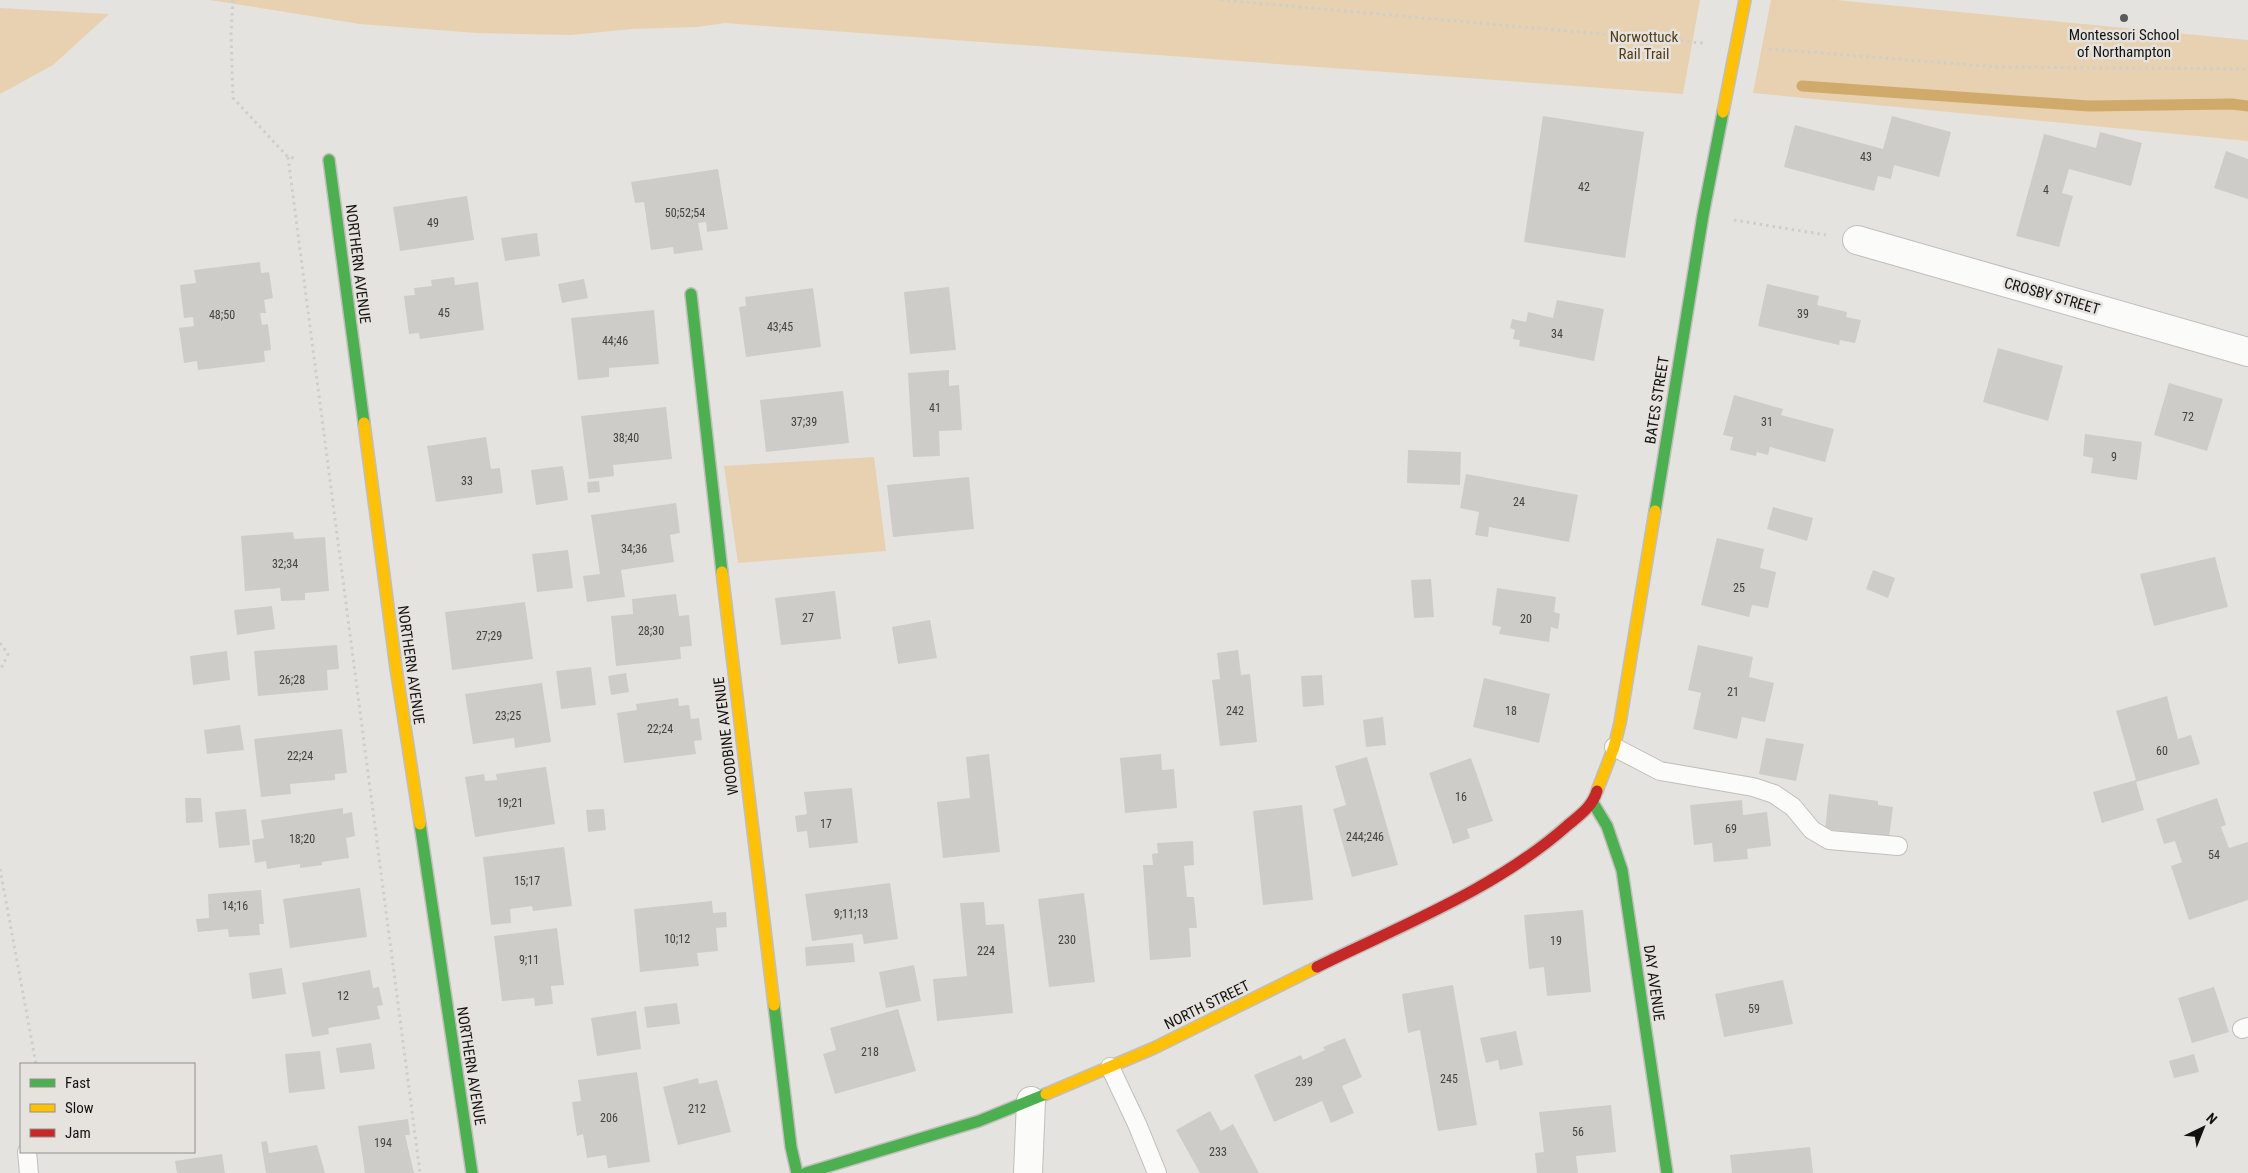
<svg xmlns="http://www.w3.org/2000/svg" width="2248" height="1173" viewBox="0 0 2248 1173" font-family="'Roboto Condensed',sans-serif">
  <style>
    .green { fill: #e7d1b0 }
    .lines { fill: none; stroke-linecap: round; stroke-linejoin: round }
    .stream { stroke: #cfaa6b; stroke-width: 11 }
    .building { fill: #cdccc9 }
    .lane-casing { stroke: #c0bfbc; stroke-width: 20 }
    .street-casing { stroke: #c0bfbc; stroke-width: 30 }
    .fast-casing { stroke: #c0bfbc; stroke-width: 14 }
    .slow-casing { stroke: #c0bfbc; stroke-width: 14 }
    .jam-casing { stroke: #c0bfbc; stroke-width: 14 }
    .path { stroke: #cececd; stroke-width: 3; stroke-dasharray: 2.5 4; stroke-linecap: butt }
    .lane { stroke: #fbfbfa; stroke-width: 18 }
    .street { stroke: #fbfbfa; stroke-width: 28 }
    .fast { stroke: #4caf50; stroke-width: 11 }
    .slow { stroke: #ffc107; stroke-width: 11 }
    .jam { stroke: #c62828; stroke-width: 11 }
    .poi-dot { fill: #5c5b59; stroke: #e6e3df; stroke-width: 2 }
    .labels { text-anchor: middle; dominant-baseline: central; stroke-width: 5; stroke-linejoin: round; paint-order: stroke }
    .number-label { font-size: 12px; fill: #42423f }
    .poi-label { font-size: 15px; fill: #131210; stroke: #e6e3df }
    .park-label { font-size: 15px; fill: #503a15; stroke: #e6e3df }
    .street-label { font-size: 15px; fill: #131210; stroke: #e6e3df }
  </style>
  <rect width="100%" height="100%" fill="#e5e3e0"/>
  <path class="green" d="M 210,0 L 1700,0 L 1683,94 L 725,23 L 697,27 L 632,29 L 571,35 L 477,33 L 360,24 Z
    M 1771,0 L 1836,0 L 2248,40 L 2248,141 L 1753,93 Z
    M 0,8 L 109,14 L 53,65 L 0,94 Z
    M 874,457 L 886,551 L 738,563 L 724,466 Z"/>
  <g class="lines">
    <path class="stream" d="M 1802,86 L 2089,106 L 2232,104 L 2248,106"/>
  </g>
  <path class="building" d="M 1543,116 L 1644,132 L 1625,258 L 1524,242 Z
    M 1892,116 L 1951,132 L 1939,177 L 1894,165 L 1891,179 L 1878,176 L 1874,191 L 1784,167 L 1795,125 L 1883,149 Z
    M 2100,132 L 2142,143 L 2131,186 L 2069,169 L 2062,193 L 2073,196 L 2059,247 L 2016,236 L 2044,134 L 2096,148 Z
    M 2226,151 L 2248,159 L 2248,199 L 2214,188 Z
    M 718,169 L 728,229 L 707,232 L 706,222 L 698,223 L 703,250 L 674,254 L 673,247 L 651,250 L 644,202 L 635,203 L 631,182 Z
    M 467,196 L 474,240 L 400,251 L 393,207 Z
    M 537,233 L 540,256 L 505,261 L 501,238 Z
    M 260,262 L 261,273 L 269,272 L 273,298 L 264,300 L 266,313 L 260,313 L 262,325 L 268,324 L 271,350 L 264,351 L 265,362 L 198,370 L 197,361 L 184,363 L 179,328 L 194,326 L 193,317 L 184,318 L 180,285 L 196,283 L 194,270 Z
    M 454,277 L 455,285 L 478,282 L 484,330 L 420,339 L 419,333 L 409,334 L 404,296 L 415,295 L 414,288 L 432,286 L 431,280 Z
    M 584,279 L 588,298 L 562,303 L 558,284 Z
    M 1767,284 L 1819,296 L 1817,305 L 1847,312 L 1846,317 L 1861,320 L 1855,343 L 1840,340 L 1839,345 L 1758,326 Z
    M 949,287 L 956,350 L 910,354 L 904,292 Z
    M 813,288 L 821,347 L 746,357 L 739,307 L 746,306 L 745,297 Z
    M 1557,300 L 1604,309 L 1594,361 L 1519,346 L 1520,340 L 1513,339 L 1515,330 L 1510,328 L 1512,319 L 1526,322 L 1528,312 L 1553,318 Z
    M 654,310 L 659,364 L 609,368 L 609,377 L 578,380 L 571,318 Z
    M 1998,348 L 2063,366 L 2048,421 L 1983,402 Z
    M 949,370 L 949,386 L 959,385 L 962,430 L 939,431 L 940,456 L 913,457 L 908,373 Z
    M 2169,383 L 2223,399 L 2207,451 L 2154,435 Z
    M 843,391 L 849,443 L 766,452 L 760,400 Z
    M 1734,395 L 1783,409 L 1781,415 L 1834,429 L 1825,462 L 1770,447 L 1768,455 L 1757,452 L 1756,456 L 1730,450 L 1733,437 L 1723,435 Z
    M 666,407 L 672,459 L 613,465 L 614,476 L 589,479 L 581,416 Z
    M 2085,434 L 2142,442 L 2137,480 L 2091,473 L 2093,458 L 2083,456 Z
    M 486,437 L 491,469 L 500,468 L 503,493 L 436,502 L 427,446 Z
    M 1408,450 L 1461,452 L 1460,485 L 1407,483 Z
    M 563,466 L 568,500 L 536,505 L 531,470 Z
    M 1466,474 L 1578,495 L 1569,542 L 1489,527 L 1488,537 L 1475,535 L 1479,512 L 1460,508 Z
    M 969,477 L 974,529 L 893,537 L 887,485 Z
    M 599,481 L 600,492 L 588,493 L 587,482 Z
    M 676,503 L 680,533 L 670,535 L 674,562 L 621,570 L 625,597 L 587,602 L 583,576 L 600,574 L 591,515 Z
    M 1773,507 L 1813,518 L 1807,541 L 1767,529 Z
    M 293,532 L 294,539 L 325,537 L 329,591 L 305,593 L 305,600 L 281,601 L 280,588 L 245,591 L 241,536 Z
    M 1717,538 L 1764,549 L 1760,568 L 1776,572 L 1768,608 L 1752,605 L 1749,617 L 1701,605 Z
    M 568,550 L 573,588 L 537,592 L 532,554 Z
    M 2215,557 L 2228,607 L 2154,626 L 2140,574 Z
    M 1873,570 L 1895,578 L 1888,598 L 1866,589 Z
    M 1431,579 L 1434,617 L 1414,618 L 1411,580 Z
    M 1497,588 L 1556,597 L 1554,612 L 1560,614 L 1558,629 L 1551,627 L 1549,642 L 1499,634 L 1501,627 L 1492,625 Z
    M 835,591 L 841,639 L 781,645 L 775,598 Z
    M 676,594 L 679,616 L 689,615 L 692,646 L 680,647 L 681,659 L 616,666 L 611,616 L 633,614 L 632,599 Z
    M 525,602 L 533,659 L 452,670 L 445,612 Z
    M 272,606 L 275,629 L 237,635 L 234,610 Z
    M 930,620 L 937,658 L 898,664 L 892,627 Z
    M 337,645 L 339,669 L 327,670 L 328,690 L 258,696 L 254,651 Z
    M 1698,645 L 1753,657 L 1749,677 L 1774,683 L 1765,722 L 1742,717 L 1737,739 L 1693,729 L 1701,693 L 1688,690 Z
    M 1238,650 L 1241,675 L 1250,674 L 1257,742 L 1220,746 L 1212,680 L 1220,679 L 1217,653 Z
    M 227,651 L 230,680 L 193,685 L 190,656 Z
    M 591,667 L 596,705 L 561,709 L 556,671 Z
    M 626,673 L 629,692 L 611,695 L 608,676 Z
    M 1322,675 L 1324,705 L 1303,707 L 1301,676 Z
    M 1484,678 L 1550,694 L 1539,743 L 1473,727 Z
    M 542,683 L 551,742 L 515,748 L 514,738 L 473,744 L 465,694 Z
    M 2167,696 L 2178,739 L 2191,735 L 2200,764 L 2136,782 L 2144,810 L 2102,823 L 2093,792 L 2136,780 L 2116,711 Z
    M 678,698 L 679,706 L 689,705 L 691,719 L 699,718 L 702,740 L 694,741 L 696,754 L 624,763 L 617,713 L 637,710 L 636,704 Z
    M 1383,717 L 1386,745 L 1366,747 L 1363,720 Z
    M 240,725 L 244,750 L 207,754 L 204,730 Z
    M 342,729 L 347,773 L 335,774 L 335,780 L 290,784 L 291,794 L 261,797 L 254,739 Z
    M 1766,738 L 1804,744 L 1796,781 L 1759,774 Z
    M 989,754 L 1000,852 L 943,858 L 937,802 L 970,798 L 966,757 Z
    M 1161,754 L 1162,770 L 1174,769 L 1177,808 L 1125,813 L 1120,758 Z
    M 1367,757 L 1398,865 L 1352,877 L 1333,809 L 1346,805 L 1335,766 Z
    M 1471,758 L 1493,821 L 1467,829 L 1470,838 L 1453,844 L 1429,773 Z
    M 546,767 L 555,824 L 475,837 L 465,777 L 484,774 L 485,781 L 497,780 L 496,774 Z
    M 852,788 L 858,843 L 809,848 L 807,831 L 797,832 L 795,816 L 807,814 L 804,792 Z
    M 1829,794 L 1878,801 L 1878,805 L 1893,807 L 1889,837 L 1825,829 Z
    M 185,798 L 201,798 L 203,822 L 186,823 Z
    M 2217,798 L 2226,825 L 2221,827 L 2229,848 L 2248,842 L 2248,900 L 2189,920 L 2171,866 L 2182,862 L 2175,841 L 2164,844 L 2156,819 Z
    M 1742,800 L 1743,815 L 1767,812 L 1771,846 L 1747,849 L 1748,859 L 1714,862 L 1712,843 L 1694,845 L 1690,805 Z
    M 1302,805 L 1313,900 L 1263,905 L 1253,811 Z
    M 343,808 L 343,814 L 352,812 L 355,836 L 346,838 L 349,858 L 322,862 L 322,865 L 300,868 L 300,864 L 267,869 L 266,861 L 255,863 L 252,840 L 264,838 L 261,820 Z
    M 246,809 L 250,845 L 219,848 L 215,812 Z
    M 604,809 L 606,830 L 588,832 L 586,810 Z
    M 1193,841 L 1194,865 L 1184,866 L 1187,897 L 1194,897 L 1197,928 L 1189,928 L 1191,957 L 1150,960 L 1143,865 L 1153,865 L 1152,854 L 1158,853 L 1157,843 Z
    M 564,847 L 572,906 L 533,911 L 532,906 L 510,909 L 511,923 L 491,925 L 483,857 Z
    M 890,883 L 898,939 L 864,944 L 862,934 L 812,941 L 805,894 Z
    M 360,888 L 367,937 L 290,948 L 283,899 Z
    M 261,890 L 264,924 L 259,924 L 260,935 L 229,937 L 228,929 L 198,932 L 196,919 L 209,918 L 208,894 Z
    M 1084,893 L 1095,982 L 1049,987 L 1038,899 Z
    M 712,901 L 713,913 L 726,912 L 727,927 L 716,928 L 718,951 L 697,953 L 699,966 L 640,972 L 634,909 Z
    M 984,902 L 986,925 L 1004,924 L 1013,1013 L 937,1021 L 933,979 L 967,976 L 960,903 Z
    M 1583,910 L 1591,992 L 1547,996 L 1544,967 L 1529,969 L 1524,915 Z
    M 557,928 L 564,985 L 551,986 L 553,1004 L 535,1006 L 534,998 L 502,1001 L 494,936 Z
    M 853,943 L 855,962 L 806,966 L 805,947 Z
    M 914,965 L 921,1001 L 886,1008 L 879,972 Z
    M 282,968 L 286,994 L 252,999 L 249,973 Z
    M 370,970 L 373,988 L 379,987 L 383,1005 L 377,1006 L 380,1019 L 328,1028 L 329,1034 L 312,1037 L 302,983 Z
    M 1783,980 L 1793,1024 L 1724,1037 L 1715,994 Z
    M 1453,985 L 1477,1125 L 1438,1131 L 1420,1030 L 1408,1033 L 1402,994 Z
    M 2214,987 L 2229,1032 L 2192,1043 L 2178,998 Z
    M 677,1003 L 680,1024 L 647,1028 L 644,1007 Z
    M 898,1009 L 916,1071 L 835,1094 L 823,1054 L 836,1050 L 830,1028 Z
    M 636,1011 L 641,1049 L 597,1056 L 591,1018 Z
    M 1516,1031 L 1523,1065 L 1500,1070 L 1498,1060 L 1486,1063 L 1480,1038 Z
    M 1345,1038 L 1362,1077 L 1342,1086 L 1354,1113 L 1331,1123 L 1322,1101 L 1274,1122 L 1254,1075 L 1301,1055 L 1303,1060 L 1325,1050 L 1323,1047 Z
    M 371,1043 L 375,1069 L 340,1073 L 336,1048 Z
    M 320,1051 L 325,1089 L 289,1093 L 285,1054 Z
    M 2194,1054 L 2199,1072 L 2174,1078 L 2169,1061 Z
    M 637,1072 L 650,1162 L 608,1168 L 606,1155 L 587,1158 L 583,1134 L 577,1136 L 572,1102 L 581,1101 L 578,1080 Z
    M 698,1078 L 699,1084 L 717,1080 L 731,1132 L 678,1145 L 663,1087 Z
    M 1611,1105 L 1616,1152 L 1576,1156 L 1578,1173 L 1537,1173 L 1535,1153 L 1544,1152 L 1539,1112 Z
    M 1210,1111 L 1221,1131 L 1233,1124 L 1259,1173 L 1200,1173 L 1176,1130 Z
    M 408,1119 L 410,1135 L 405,1135 L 414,1173 L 365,1173 L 358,1126 Z
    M 267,1141 L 269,1153 L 317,1145 L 325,1173 L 266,1173 L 261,1142 Z
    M 1810,1147 L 1813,1173 L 1732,1173 L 1730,1155 Z
    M 222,1154 L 225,1173 L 177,1173 L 175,1161 Z"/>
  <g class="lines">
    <defs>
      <path id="lane" d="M 1614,747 L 1660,771 L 1753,787 L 1774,794 L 1793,807 L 1812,830 L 1829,840 L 1898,846
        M 2242,1029 L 2248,1027
        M 1110,1067 L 1137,1124 L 1157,1173
        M 27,1152 L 29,1173"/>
      <path id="street" d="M 1857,240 L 2248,352
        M 1028,1173 L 1031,1101"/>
      <path id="fast" d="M 329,160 L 364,423
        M 691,294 L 722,572
        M 1655,511 L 1703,215 L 1723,112
        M 1593,803 L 1607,826 L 1622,870 L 1667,1173
        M 420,824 L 472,1173
        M 774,1005 L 791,1147 L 797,1173
        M 806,1173 L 979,1121 L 1046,1094"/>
      <path id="slow" d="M 1723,112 L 1745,0
        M 364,423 L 396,668 L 420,824
        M 722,572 L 774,1005
        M 1597,791 L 1614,747 L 1620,723 L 1655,511
        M 1046,1094 L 1154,1048 L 1317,967"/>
      <path id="jam" d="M 1317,967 C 1402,925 1496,889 1568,825 C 1580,815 1592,807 1597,791"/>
    </defs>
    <use href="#lane" class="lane-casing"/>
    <use href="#street" class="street-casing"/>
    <use href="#fast" class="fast-casing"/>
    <use href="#slow" class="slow-casing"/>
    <use href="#jam" class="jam-casing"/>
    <path class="path" d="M 233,0 L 231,34 L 233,98 L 288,157 L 296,158
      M 1221,0 L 1703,43
      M 1769,49 L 1998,67 L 2248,69
      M 288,157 L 420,1173
      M 1734,220 L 1826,235
      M 0,643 L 8,654 L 0,671
      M 0,869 L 36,1064"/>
    <use href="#lane" class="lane"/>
    <use href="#street" class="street"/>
    <use href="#fast" class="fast"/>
    <use href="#slow" class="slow"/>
    <use href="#jam" class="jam"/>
  </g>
  <circle class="poi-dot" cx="2124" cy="18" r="5"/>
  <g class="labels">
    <g class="number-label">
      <text x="1866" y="157">43</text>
      <text x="1584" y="187">42</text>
      <text x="2046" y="190">4</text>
      <text x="685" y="213">50;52;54</text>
      <text x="433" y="223">49</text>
      <text x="444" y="313">45</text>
      <text x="1803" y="314">39</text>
      <text x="222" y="315">48;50</text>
      <text x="780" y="327">43;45</text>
      <text x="1557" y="334">34</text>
      <text x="615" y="341">44;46</text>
      <text x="935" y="408">41</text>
      <text x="2188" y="417">72</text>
      <text x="804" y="422">37;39</text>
      <text x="1767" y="422">31</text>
      <text x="626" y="438">38;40</text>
      <text x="2114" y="457">9</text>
      <text x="467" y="481">33</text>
      <text x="1519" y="502">24</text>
      <text x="634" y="549">34;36</text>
      <text x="285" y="564">32;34</text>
      <text x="1739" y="588">25</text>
      <text x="808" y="618">27</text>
      <text x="1526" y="619">20</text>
      <text x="651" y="631">28;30</text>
      <text x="489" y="636">27;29</text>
      <text x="292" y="680">26;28</text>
      <text x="1733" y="692">21</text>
      <text x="1235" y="711">242</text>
      <text x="1511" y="711">18</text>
      <text x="508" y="716">23;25</text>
      <text x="660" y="729">22;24</text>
      <text x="2162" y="751">60</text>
      <text x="300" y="756">22;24</text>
      <text x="1461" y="797">16</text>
      <text x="510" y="803">19;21</text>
      <text x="826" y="824">17</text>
      <text x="1731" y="829">69</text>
      <text x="1365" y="837">244;246</text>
      <text x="302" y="839">18;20</text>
      <text x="2214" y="855">54</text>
      <text x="527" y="881">15;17</text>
      <text x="235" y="906">14;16</text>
      <text x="851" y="914">9;11;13</text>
      <text x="677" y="939">10;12</text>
      <text x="1067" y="940">230</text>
      <text x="1556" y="941">19</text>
      <text x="986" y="951">224</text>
      <text x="529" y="960">9;11</text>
      <text x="343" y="996">12</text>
      <text x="1754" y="1009">59</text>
      <text x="870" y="1052">218</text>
      <text x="1449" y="1079">245</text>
      <text x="1304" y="1082">239</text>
      <text x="697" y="1109">212</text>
      <text x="609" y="1118">206</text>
      <text x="1578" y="1132">56</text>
      <text x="383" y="1143">194</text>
      <text x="1218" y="1152">233</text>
    </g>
    <g class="poi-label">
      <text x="2124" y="35">Montessori School<tspan x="2124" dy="17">of Northampton</tspan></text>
    </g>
    <g class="park-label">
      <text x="1644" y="37">Norwottuck<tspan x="1644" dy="17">Rail Trail</tspan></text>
    </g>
    <g class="street-label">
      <text transform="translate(358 264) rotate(83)">NORTHERN AVENUE</text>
      <text transform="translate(2052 296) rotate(16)">CROSBY STREET</text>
      <text transform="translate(1657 400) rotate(-81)">BATES STREET</text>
      <text transform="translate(411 665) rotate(82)">NORTHERN AVENUE</text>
      <text transform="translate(726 736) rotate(-97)">WOODBINE AVENUE</text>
      <text transform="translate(1654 983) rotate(82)">DAY AVENUE</text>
      <text transform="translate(1207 1005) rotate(-26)">NORTH STREET</text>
      <text transform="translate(471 1066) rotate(81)">NORTHERN AVENUE</text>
    </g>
  </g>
  <rect x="20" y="1063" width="175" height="90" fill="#e6e3df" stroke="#928f8c"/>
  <rect x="30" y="1079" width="25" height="8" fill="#4caf50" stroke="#928f8c"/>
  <text x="65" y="1088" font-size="15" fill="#131210">Fast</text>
  <rect x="30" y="1104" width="25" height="8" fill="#ffc107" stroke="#928f8c"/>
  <text x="65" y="1113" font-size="15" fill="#131210">Slow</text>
  <rect x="30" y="1129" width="25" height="8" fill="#c62828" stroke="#928f8c"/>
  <text x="65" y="1138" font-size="15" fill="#131210">Jam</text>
  <g transform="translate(2203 1128) rotate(43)" stroke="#e6e3df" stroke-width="4" paint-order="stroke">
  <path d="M0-4L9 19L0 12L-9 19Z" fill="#131210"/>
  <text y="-8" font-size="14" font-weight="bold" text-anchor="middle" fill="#131210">N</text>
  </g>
</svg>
